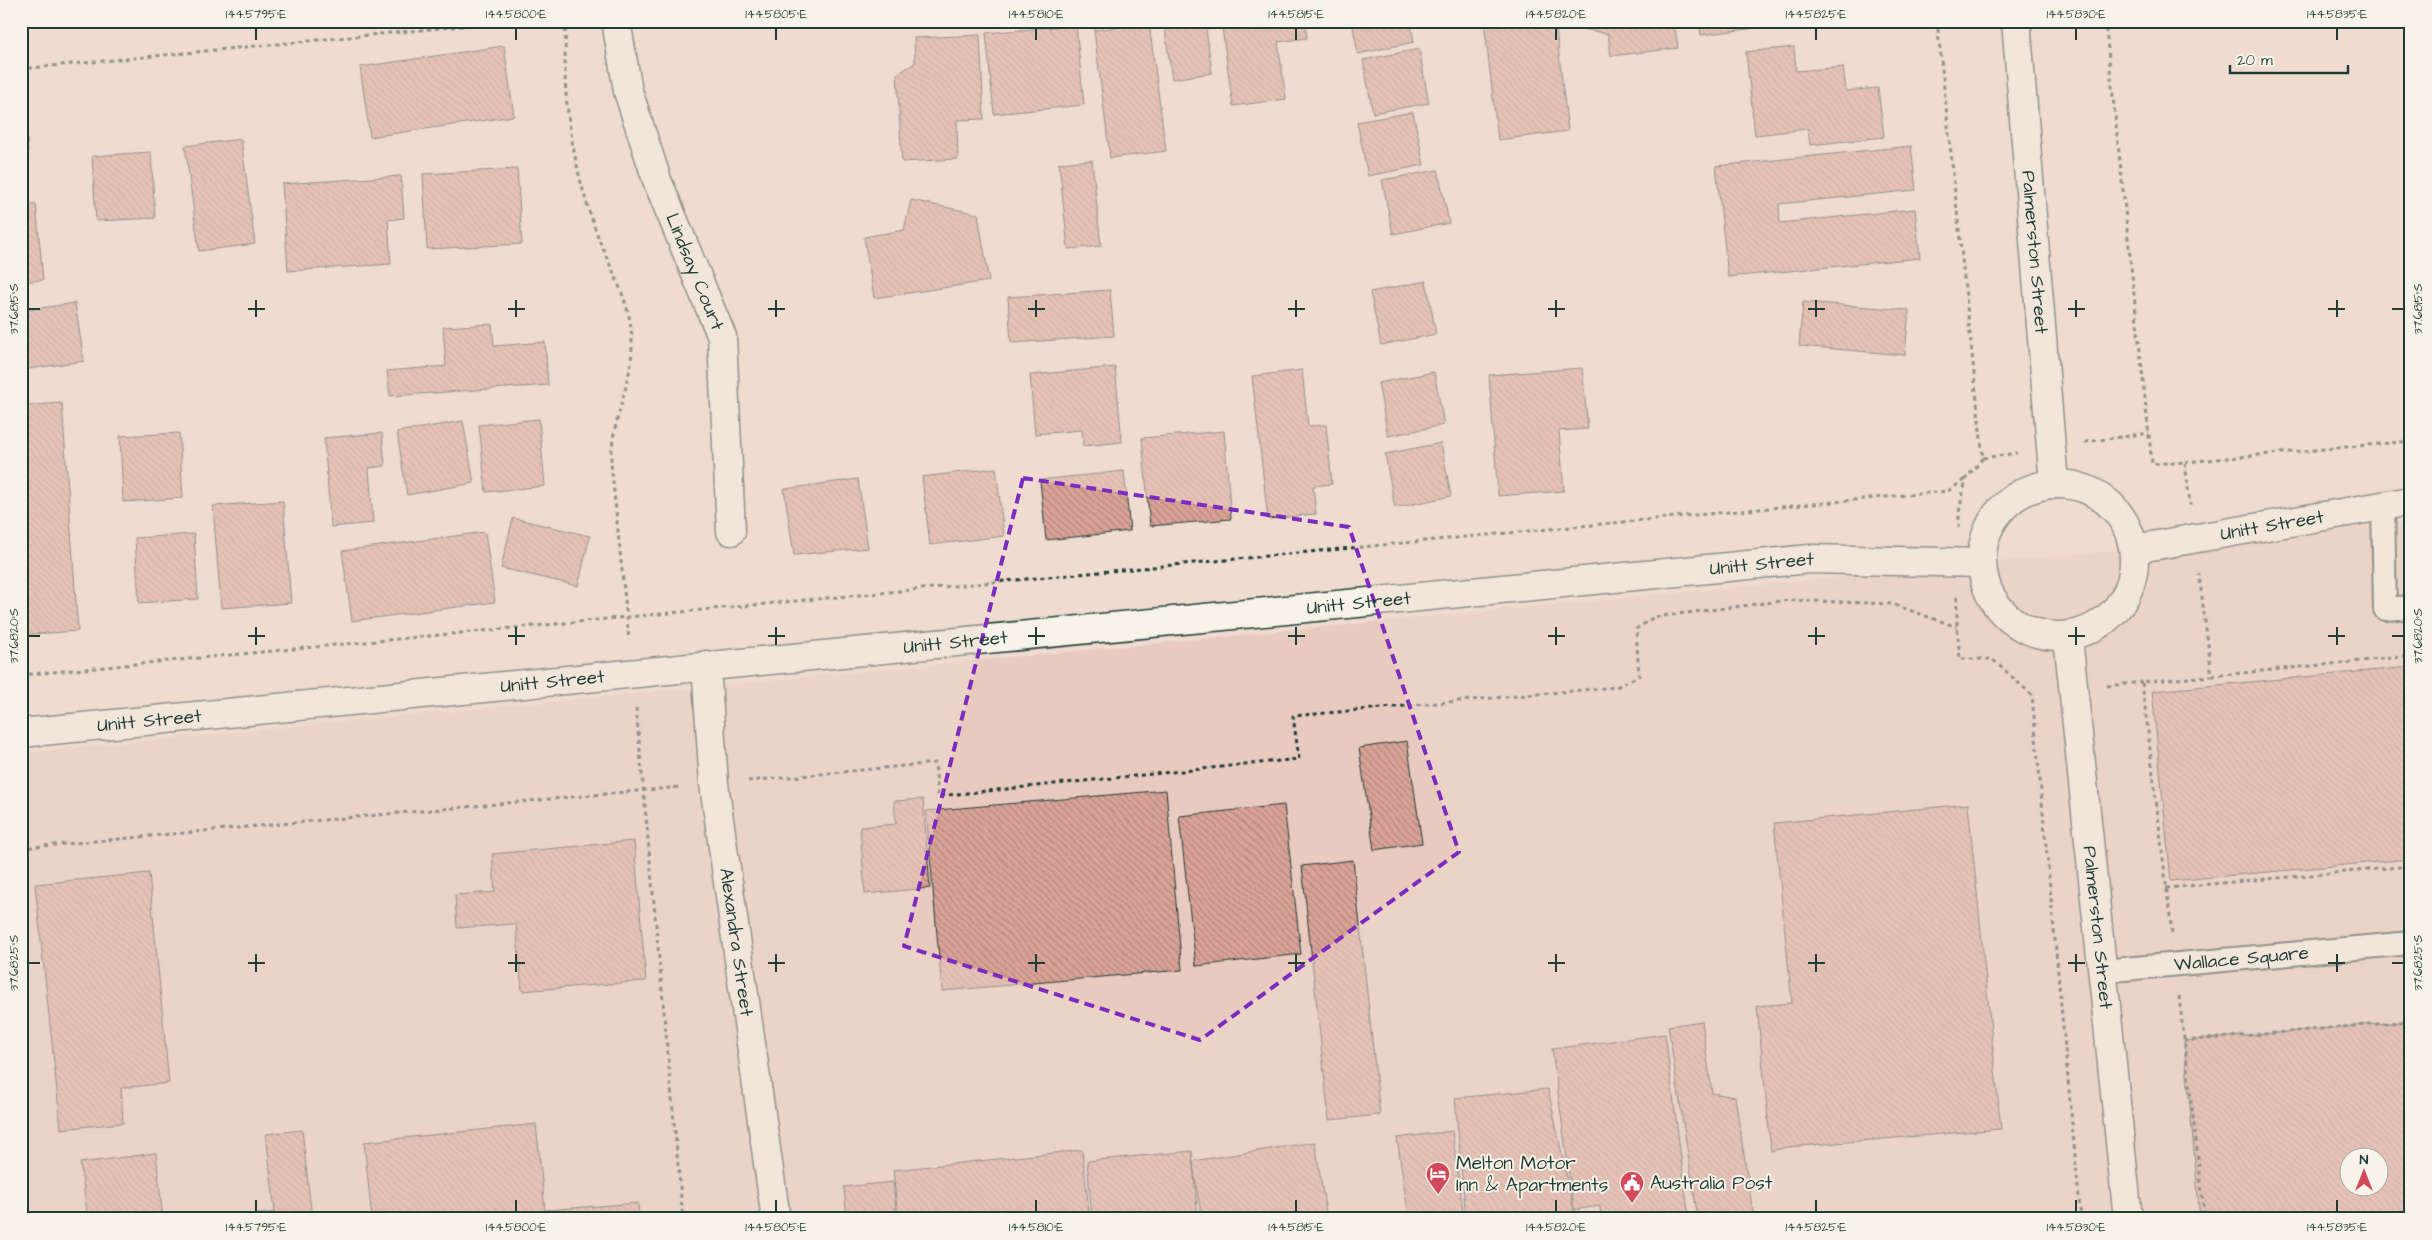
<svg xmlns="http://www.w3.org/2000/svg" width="2432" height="1240" viewBox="0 0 2432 1240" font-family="'Architects Daughter',sans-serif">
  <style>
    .built { fill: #e9cabf; fill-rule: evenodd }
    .building { fill: url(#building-back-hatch); stroke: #1f3d34; fill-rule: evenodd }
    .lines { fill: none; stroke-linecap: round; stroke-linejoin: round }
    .lane-casing { stroke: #1f3d34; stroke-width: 26 }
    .street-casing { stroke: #1f3d34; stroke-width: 31 }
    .secondary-casing { stroke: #1f3d34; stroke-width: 31 }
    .path { stroke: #1f3d34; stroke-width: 3; stroke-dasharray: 4 4; stroke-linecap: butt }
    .lane { stroke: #f7f3e8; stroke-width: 22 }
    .street { stroke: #f7f3e8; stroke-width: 28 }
    .secondary { stroke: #f7f3e8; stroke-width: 28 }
    .marked { fill: none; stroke: #7b2cbf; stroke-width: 4; stroke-dasharray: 10 6; stroke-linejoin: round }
    .ticks { fill: none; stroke: #1f3d34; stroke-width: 2 }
    .labels { text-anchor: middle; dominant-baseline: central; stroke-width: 4; stroke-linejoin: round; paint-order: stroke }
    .street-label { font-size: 19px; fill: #1f3d34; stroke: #f7f3e8 }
    .poi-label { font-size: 19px; fill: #1f3d34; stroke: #f7f3e8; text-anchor: start }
    .neatline { fill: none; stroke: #1f3d34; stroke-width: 2 }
    .ticks-label { font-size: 12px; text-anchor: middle; fill: #1f3d34 }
  </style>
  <defs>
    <pattern id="building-back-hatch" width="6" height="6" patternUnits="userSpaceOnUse" patternTransform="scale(1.25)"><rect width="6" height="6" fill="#dba397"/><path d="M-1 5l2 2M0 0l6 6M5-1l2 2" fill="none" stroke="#b1867c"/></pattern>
  </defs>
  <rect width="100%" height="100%" fill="#efdbd0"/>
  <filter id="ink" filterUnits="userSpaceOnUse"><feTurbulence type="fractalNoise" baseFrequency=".02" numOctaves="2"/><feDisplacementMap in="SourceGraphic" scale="10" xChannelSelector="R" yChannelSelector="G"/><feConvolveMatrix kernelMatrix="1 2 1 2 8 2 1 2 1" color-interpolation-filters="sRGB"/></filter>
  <g filter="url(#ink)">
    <path class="built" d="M 2411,522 L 2411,1219 L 21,1219 L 21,753 ZM 2350,1158 L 2380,1158 L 2380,1188 L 2350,1188 Z"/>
    <path class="building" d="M 1179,21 L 1205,21 L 1212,73 L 1172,79 L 1164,23 Z
      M 1221,21 L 1305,21 L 1307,38 L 1278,42 L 1286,99 L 1233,106 Z
      M 1352,21 L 1410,21 L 1414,42 L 1358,54 Z
      M 1484,21 L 1555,21 L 1568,131 L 1498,140 Z
      M 1582,21 L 1674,21 L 1678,48 L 1611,56 L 1608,34 L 1583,29 Z
      M 1699,21 L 1787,21 L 1787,24 L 1701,35 Z
      M 1149,23 L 1166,151 L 1110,158 L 1094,30 Z
      M 1076,25 L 1084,105 L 994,114 L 986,33 Z
      M 980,35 L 984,119 L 957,120 L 958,159 L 902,162 L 897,74 L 915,63 L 914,38 Z
      M 504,46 L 514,116 L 370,137 L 360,67 Z
      M 1794,47 L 1796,71 L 1843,67 L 1846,91 L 1878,88 L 1884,137 L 1810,145 L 1808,129 L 1755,135 L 1746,52 Z
      M 1419,49 L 1429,103 L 1373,113 L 1363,60 Z
      M 1413,112 L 1424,165 L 1368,176 L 1357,122 Z
      M 21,118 L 26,118 L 30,193 L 21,193 Z
      M 241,139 L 255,244 L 199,251 L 185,146 Z
      M 1911,146 L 1916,190 L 1779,204 L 1780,223 L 1915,209 L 1920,258 L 1728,277 L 1716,166 Z
      M 151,152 L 155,218 L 96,221 L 92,156 Z
      M 1092,160 L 1101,246 L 1068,249 L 1059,163 Z
      M 517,169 L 522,244 L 427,249 L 423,174 Z
      M 1438,170 L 1449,223 L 1393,234 L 1382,180 Z
      M 401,176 L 404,218 L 388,220 L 391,264 L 288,271 L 282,184 Z
      M 911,200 L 978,214 L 989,281 L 874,298 L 864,237 L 904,230 Z
      M 36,204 L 43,280 L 21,282 L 21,205 Z
      M 1426,281 L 1436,334 L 1381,345 L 1370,292 Z
      M 1110,290 L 1114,336 L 1011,343 L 1008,297 Z
      M 1803,302 L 1909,310 L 1905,355 L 1799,346 Z
      M 75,303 L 84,361 L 21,370 L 21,311 Z
      M 492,324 L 494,346 L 545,342 L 548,385 L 390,396 L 387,371 L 446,366 L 443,327 Z
      M 1115,367 L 1122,442 L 1083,446 L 1082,430 L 1035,434 L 1030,375 Z
      M 1582,368 L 1588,429 L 1559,431 L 1564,491 L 1498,496 L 1489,375 Z
      M 1302,370 L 1308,426 L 1326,425 L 1332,484 L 1313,486 L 1316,514 L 1268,519 L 1252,376 Z
      M 1434,372 L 1444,425 L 1388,436 L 1378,383 Z
      M 62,403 L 78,631 L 21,635 L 21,406 Z
      M 539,419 L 545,486 L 486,492 L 479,425 Z
      M 463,421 L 474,483 L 407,495 L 397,432 Z
      M 1224,431 L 1231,519 L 1150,526 L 1142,438 Z
      M 179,433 L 183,498 L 123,502 L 120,436 Z
      M 382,433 L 385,466 L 369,468 L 373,523 L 331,527 L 324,438 Z
      M 1441,443 L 1451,496 L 1395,508 L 1385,454 Z
      M 996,468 L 1004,536 L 930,545 L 922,477 Z
      M 1124,471 L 1130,531 L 1046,540 L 1040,480 Z
      M 858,479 L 868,548 L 794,555 L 784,489 Z
      M 283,501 L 291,603 L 221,608 L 213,506 Z
      M 513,518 L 590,536 L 578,586 L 501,568 Z
      M 485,532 L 495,602 L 352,621 L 342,551 Z
      M 194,534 L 198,599 L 139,603 L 135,538 Z
      M 2411,667 L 2411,859 L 2171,881 L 2152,691 Z
      M 1407,741 L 1422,843 L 1374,850 L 1359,748 Z
      M 1166,790 L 1182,970 L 942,991 L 926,811 Z
      M 923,799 L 930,888 L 865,894 L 860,827 L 896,824 L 894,801 Z
      M 1968,804 L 2001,1129 L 1788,1147 L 1771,1151 L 1757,1006 L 1792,1003 L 1774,823 Z
      M 1284,805 L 1301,954 L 1196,966 L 1179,816 Z
      M 634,841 L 646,981 L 522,991 L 516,924 L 457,928 L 455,895 L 495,892 L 492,854 Z
      M 1353,860 L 1380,1115 L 1329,1120 L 1302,866 Z
      M 149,873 L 169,1083 L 121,1088 L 123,1123 L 61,1129 L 35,884 Z
      M 1702,1021 L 1712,1093 L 1735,1097 L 1754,1219 L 1698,1219 L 1668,1026 Z
      M 2411,1021 L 2411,1219 L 2200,1219 L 2184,1041 ZM 2350,1158 L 2380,1158 L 2380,1188 L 2350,1188 Z
      M 1665,1034 L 1689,1219 L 1601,1219 L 1600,1206 L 1574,1210 L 1552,1049 Z
      M 1548,1089 L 1574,1210 L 1572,1219 L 1466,1219 L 1455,1098 Z
      M 536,1124 L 546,1219 L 372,1219 L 364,1142 Z
      M 302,1130 L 312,1219 L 211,1219 L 275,1212 L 266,1134 Z
      M 1452,1131 L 1464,1219 L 1409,1219 L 1397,1138 Z
      M 1315,1142 L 1327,1219 L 1202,1219 L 1192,1161 Z
      M 1082,1150 L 1090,1219 L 898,1219 L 893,1170 Z
      M 1192,1151 L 1198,1219 L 1092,1219 L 1087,1161 Z
      M 156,1153 L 163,1219 L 88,1219 L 80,1163 Z
      M 893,1182 L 897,1219 L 847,1219 L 844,1187 Z
      M 638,1203 L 639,1219 L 546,1219 L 545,1210 Z"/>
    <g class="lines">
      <defs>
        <g id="lane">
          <path d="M 2383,504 L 2385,609 L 2411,607"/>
          <path id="s1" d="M 2102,971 L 2411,943"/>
        </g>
        <g id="street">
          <path id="s2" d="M 616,21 L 628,91 L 657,180 L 722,337 L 731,531"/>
          <path id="s3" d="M 706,665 L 714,784 L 776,1219"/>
        </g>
        <g id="secondary">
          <path id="s4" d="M 2016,21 L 2054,484"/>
          <circle cx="2058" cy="560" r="76"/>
          <path id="s5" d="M 2134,549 L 2411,501"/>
          <path id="s6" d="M 2068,637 L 2128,1219"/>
          <path id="s7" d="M 21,733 L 1810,559 L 1981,563"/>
        </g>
      </defs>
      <use href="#lane" class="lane-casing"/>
      <use href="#street" class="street-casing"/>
      <use href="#secondary" class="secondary-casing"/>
      <path class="path" d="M 37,21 L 144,24 L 179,21
        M 565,21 C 566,45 564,70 566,94 C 570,139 580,188 596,231 C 609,268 632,302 632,342 C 633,383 611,421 611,462 L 629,640
        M 1937,21 L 1983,458 L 1966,479 L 1959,512 L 1959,529
        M 2105,21 L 2152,464 L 2185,462 L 2190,505
        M 21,69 L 513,21
        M 2085,442 L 2149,433
        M 1983,458 L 2017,453
        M 2185,462 L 2411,441
        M 1957,597 L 1957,627 L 1960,659 L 1992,659 L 2032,695 L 2081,1219
        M 21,675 L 1948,491 L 1966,479
        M 2212,676 L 2411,656
        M 2107,686 L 2142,682
        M 636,708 L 683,1219
        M 748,781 L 935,763 L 938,796 L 1299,759 L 1293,716 L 1616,687 L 1639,676 L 1636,629 L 1654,617 L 1789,600 L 1892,604 L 1957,627
        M 21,848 L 680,787
        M 2166,888 L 2411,866
        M 2172,933 L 2142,682 L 2212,676 L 2199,574
        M 2179,996 L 2205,1219
        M 2184,1041 L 2411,1021"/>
      <use href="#lane" class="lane"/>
      <use href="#street" class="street"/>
      <use href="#secondary" class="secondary"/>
    </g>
  </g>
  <path d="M0 0H2432V1240H0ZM 1023,478 L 1349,527 L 1459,852 L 1200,1040 L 904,946 Z" fill="#efdbd0" fill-opacity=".55" fill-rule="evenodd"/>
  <path class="marked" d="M 1023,478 L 1349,527 L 1459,852 L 1200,1040 L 904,946 Z"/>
  <path class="ticks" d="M 256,28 L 256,40M 516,28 L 516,40M 776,28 L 776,40M 1036,28 L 1036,40M 1296,28 L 1296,40M 1556,28 L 1556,40M 1816,28 L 1816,40M 2076,28 L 2076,40M 2337,28 L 2337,40M 256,300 L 256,317M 516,300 L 516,317M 776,300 L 776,317M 1036,300 L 1036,317M 1296,300 L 1296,317M 1556,300 L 1556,317M 1816,300 L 1816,317M 2076,300 L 2076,317M 2337,300 L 2337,317M 28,309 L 40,309M 248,309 L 265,309M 508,309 L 525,309M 768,309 L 785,309M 1028,309 L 1045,309M 1288,309 L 1305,309M 1548,309 L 1565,309M 1808,309 L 1825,309M 2068,309 L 2085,309M 2328,309 L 2345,309M 2392,309 L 2404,309M 256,627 L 256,645M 516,627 L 516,645M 776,627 L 776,645M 1036,627 L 1036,645M 1296,627 L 1296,645M 1556,627 L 1556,645M 1816,627 L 1816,645M 2076,627 L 2076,645M 2337,627 L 2337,645M 28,636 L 40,636M 248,636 L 265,636M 508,636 L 525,636M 768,636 L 785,636M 1028,636 L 1045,636M 1288,636 L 1305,636M 1548,636 L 1565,636M 1808,636 L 1825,636M 2068,636 L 2085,636M 2328,636 L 2345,636M 2392,636 L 2404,636M 256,954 L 256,972M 516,954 L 516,972M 776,954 L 776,972M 1036,954 L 1036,972M 1296,954 L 1296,972M 1556,954 L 1556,972M 1816,954 L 1816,972M 2076,954 L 2076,972M 2337,954 L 2337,972M 28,963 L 40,963M 248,963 L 265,963M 508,963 L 525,963M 768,963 L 785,963M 1028,963 L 1045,963M 1288,963 L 1305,963M 1548,963 L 1565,963M 1808,963 L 1825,963M 2068,963 L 2085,963M 2328,963 L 2345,963M 2392,963 L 2404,963M 256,1200 L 256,1212M 516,1200 L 516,1212M 776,1200 L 776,1212M 1036,1200 L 1036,1212M 1296,1200 L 1296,1212M 1556,1200 L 1556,1212M 1816,1200 L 1816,1212M 2076,1200 L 2076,1212M 2337,1200 L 2337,1212"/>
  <defs>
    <symbol id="hotel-pin" viewBox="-11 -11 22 30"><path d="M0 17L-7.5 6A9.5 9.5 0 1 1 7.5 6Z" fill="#d1495b" stroke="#f7f3e8"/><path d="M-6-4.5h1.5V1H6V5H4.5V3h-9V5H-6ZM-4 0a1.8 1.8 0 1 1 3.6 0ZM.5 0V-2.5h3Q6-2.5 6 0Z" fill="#fff"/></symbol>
    <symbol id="civic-pin" viewBox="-11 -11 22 30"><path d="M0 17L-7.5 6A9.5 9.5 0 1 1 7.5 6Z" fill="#d1495b" stroke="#f7f3e8"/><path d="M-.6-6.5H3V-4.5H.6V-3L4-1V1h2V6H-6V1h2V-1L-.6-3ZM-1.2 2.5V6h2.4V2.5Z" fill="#fff"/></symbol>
  </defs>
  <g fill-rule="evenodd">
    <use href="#hotel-pin" x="1424" y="1160" width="28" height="38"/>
    <use href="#civic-pin" x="1618" y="1169" width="28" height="38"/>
  </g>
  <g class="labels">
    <g class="street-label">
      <text stroke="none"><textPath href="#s4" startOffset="232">Palmerston Street</textPath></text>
      <text stroke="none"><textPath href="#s2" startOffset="264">Lindsay Court</textPath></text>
      <text stroke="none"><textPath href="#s5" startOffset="140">Unitt Street</textPath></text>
      <text stroke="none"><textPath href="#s7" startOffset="1749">Unitt Street</textPath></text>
      <text stroke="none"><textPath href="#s7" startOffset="1344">Unitt Street</textPath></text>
      <text stroke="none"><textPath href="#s7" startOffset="939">Unitt Street</textPath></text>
      <text stroke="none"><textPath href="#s7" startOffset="534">Unitt Street</textPath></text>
      <text stroke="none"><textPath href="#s7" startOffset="129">Unitt Street</textPath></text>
      <text stroke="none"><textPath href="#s6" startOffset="292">Palmerston Street</textPath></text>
      <text stroke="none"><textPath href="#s3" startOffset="279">Alexandra Street</textPath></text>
      <text stroke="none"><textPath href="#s1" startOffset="140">Wallace Square</textPath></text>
    </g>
    <g class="poi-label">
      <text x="1456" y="1163">Melton Motor<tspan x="1456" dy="22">Inn &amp; Apartments</tspan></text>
      <text x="1650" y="1183">Australia Post</text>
    </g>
  </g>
  <rect width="2432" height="1240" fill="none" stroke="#f7f3e8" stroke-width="55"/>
  <g transform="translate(2364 1172)"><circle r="24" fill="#f7f3e8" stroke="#a1aaa0"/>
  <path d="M0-4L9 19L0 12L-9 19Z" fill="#d1495b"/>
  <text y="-8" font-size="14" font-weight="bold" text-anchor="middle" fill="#1f3d34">N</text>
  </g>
  <path d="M2230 65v8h118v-8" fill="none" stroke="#1f3d34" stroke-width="2.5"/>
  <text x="2237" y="65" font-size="15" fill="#1f3d34" stroke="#f7f3e8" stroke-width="4" paint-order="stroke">20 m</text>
  <rect x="28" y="28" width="2376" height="1184" class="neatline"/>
  <g class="ticks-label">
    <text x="256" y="18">144.5795°E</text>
    <text x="516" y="18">144.5800°E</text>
    <text x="776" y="18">144.5805°E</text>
    <text x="1036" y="18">144.5810°E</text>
    <text x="1296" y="18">144.5815°E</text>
    <text x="1556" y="18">144.5820°E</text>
    <text x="1816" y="18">144.5825°E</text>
    <text x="2076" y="18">144.5830°E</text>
    <text x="2337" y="18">144.5835°E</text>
    <text transform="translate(14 309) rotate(-90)" y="4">37.6815°S</text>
    <text transform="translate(2418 309) rotate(-90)" y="4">37.6815°S</text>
    <text transform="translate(14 636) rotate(-90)" y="4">37.6820°S</text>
    <text transform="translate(2418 636) rotate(-90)" y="4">37.6820°S</text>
    <text transform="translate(14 963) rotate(-90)" y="4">37.6825°S</text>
    <text transform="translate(2418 963) rotate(-90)" y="4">37.6825°S</text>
    <text x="256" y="1231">144.5795°E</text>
    <text x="516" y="1231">144.5800°E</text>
    <text x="776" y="1231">144.5805°E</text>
    <text x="1036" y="1231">144.5810°E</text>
    <text x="1296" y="1231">144.5815°E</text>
    <text x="1556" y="1231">144.5820°E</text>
    <text x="1816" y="1231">144.5825°E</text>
    <text x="2076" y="1231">144.5830°E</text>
    <text x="2337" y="1231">144.5835°E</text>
  </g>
</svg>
